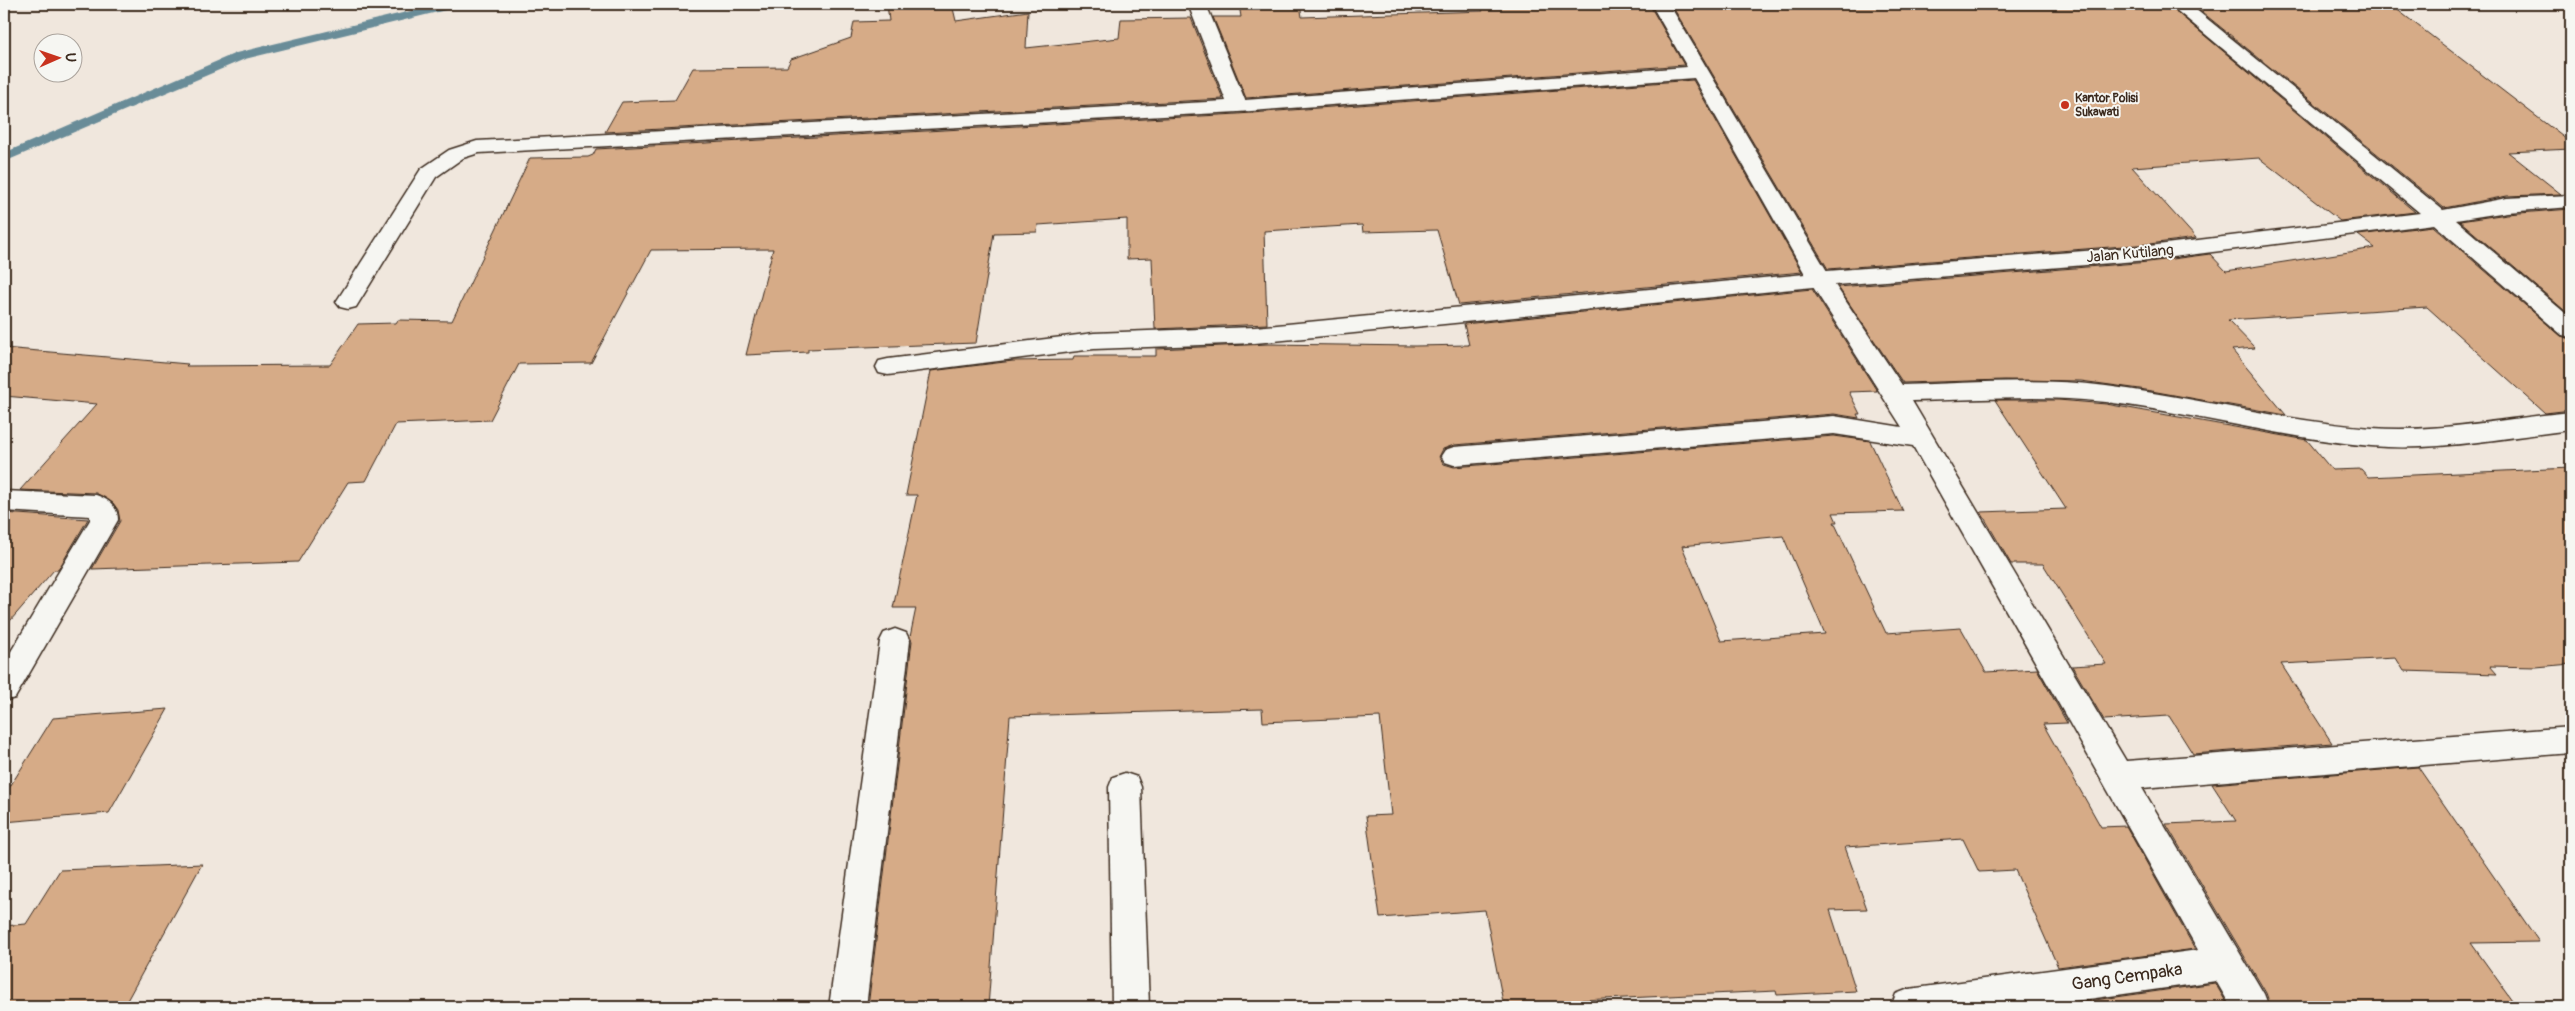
<svg xmlns="http://www.w3.org/2000/svg" width="2575" height="1011" viewBox="0 0 2575 1011" font-family="Pangolin,sans-serif">
  <style>
    .lines { fill: none; stroke-linecap: round; stroke-linejoin: round }
    .stream { fill: #698c98; fill-rule: evenodd }
    .building { fill: #d6ab87; stroke: #3b2a1e; fill-rule: evenodd }
    .service-casing { stroke: #3b2a1e; stroke-width: 3 }
    .minor-casing { stroke: #3b2a1e; stroke-width: 3 }
    .service { fill: #f6f6f2; fill-rule: evenodd }
    .minor { fill: #f6f6f2; fill-rule: evenodd }
    .poi-dot { fill: #c8321e; stroke: #f6f6f2; stroke-width: 2 }
    .labels { text-anchor: middle; dominant-baseline: central; stroke-width: 4; stroke-linejoin: round; paint-order: stroke }
    .far-poi-label { font-size: 12px; font-weight: bold; fill: #3b2a1e; stroke: #f6f6f2; text-anchor: start }
    .street-label { font-size: 15px; fill: #3b2a1e; stroke: #f6f6f2 }
    .near-street-label { font-size: 18px; fill: #3b2a1e; stroke: #f6f6f2 }
  </style>
  <rect width="100%" height="100%" fill="#f0e7dd"/>
  <filter id="ink" filterUnits="userSpaceOnUse"><feTurbulence type="fractalNoise" baseFrequency=".02" numOctaves="2"/><feDisplacementMap in="SourceGraphic" scale="10" xChannelSelector="R" yChannelSelector="G"/><feConvolveMatrix kernelMatrix="1 2 1 2 8 2 1 2 1" color-interpolation-filters="sRGB"/></filter>
  <g filter="url(#ink)">
    <g class="lines">
      <path class="stream" d="M 440,4 L 460,4 L 458,7 L 245,59 L 4,162 L 4,153 L 236,53 Z"/>
    </g>
    <path class="building" d="M 887,4 L 952,4 L 956,21 L 1028,11 L 1026,48 L 1119,38 L 1121,19 L 1191,18 L 1223,99 L 605,132 L 622,102 L 675,100 L 693,68 L 787,67 L 791,59 L 851,38 L 854,22 L 889,21 Z
      M 1239,4 L 1300,4 L 1302,17 L 1483,11 L 1479,4 L 1649,4 L 1684,65 L 1246,98 L 1213,17 L 1241,17 Z
      M 1671,4 L 2167,4 L 2415,212 L 2340,221 L 2259,158 L 2132,167 L 2196,238 L 2149,244 L 1828,269 Z
      M 2192,4 L 2395,8 L 2571,143 L 2571,149 L 2508,152 L 2561,194 L 2507,196 L 2444,208 Z
      M 1693,80 L 1802,272 L 1459,305 L 1437,230 L 1363,232 L 1362,225 L 1264,231 L 1267,324 L 1155,329 L 1152,258 L 1127,259 L 1127,219 L 1038,225 L 1037,232 L 994,233 L 976,343 L 808,349 L 808,352 L 746,355 L 773,249 L 651,250 L 591,363 L 519,364 L 490,420 L 396,424 L 366,481 L 348,482 L 298,562 L 92,569 L 120,521 L 118,510 L 113,503 L 96,493 L 20,490 L 97,404 L 4,396 L 4,348 L 188,364 L 186,366 L 330,365 L 358,324 L 396,323 L 398,320 L 452,321 L 530,158 L 588,157 L 593,155 L 596,149 L 1238,114 Z
      M 2571,209 L 2571,316 L 2460,221 L 2507,214 Z
      M 2433,226 L 2561,336 L 2571,339 L 2571,410 L 2545,413 L 2427,307 L 2228,320 L 2255,348 L 2232,350 L 2286,415 L 2140,389 L 2081,381 L 2004,380 L 1903,383 L 1838,287 L 2149,262 L 2210,254 L 2226,271 L 2375,248 L 2358,235 Z
      M 1812,289 L 1877,391 L 1849,392 L 1860,414 L 1857,414 L 1859,418 L 1834,414 L 1454,445 L 1443,449 L 1439,457 L 1444,464 L 1454,467 L 1834,436 L 1870,441 L 1903,511 L 1833,513 L 1837,522 L 1834,522 L 1886,633 L 1961,628 L 1986,672 L 2037,669 L 2067,723 L 2043,724 L 2101,827 L 2126,826 L 2195,949 L 2058,967 L 2015,870 L 1979,872 L 1963,839 L 1845,847 L 1867,909 L 1830,910 L 1856,991 L 1777,995 L 1776,991 L 1582,1000 L 1583,1007 L 1504,1007 L 1485,910 L 1380,918 L 1366,816 L 1391,815 L 1380,717 L 1263,722 L 1262,709 L 1010,716 L 988,1007 L 868,1007 L 912,641 L 910,637 L 916,608 L 893,608 L 917,495 L 906,495 L 931,371 L 1013,361 L 1073,360 L 1074,356 L 1156,356 L 1156,349 L 1268,344 L 1415,346 L 1469,345 L 1464,324 ZM 1783,536 L 1825,634 L 1721,641 L 1682,546 Z
      M 1995,400 L 2058,400 L 2106,404 L 2307,440 L 2332,470 L 2361,469 L 2368,477 L 2571,468 L 2571,664 L 2536,667 L 2490,666 L 2497,674 L 2404,671 L 2396,658 L 2281,664 L 2332,743 L 2193,754 L 2169,716 L 2104,720 L 2072,666 L 2106,664 L 2043,564 L 2011,564 L 1981,512 L 2066,509 Z
      M 4,513 L 88,519 L 58,570 L 54,570 L 4,628 Z
      M 168,709 L 109,813 L 4,822 L 4,796 L 53,718 Z
      M 2418,767 L 2539,942 L 2471,943 L 2517,1007 L 2271,1007 L 2266,993 L 2166,824 L 2236,821 L 2212,784 Z
      M 202,864 L 124,1006 L 4,1007 L 4,926 L 26,924 L 60,870 Z
      M 2215,983 L 2229,1007 L 2076,1007 L 2074,1003 Z"/>
    <g class="lines">
      <defs>
        <path id="service" d="M 1125,773 L 1137,777 L 1141,787 L 1149,1007 L 1112,1007 L 1109,787 L 1113,777 Z"/>
        <path id="minor" d="M 1188,4 L 1206,4 L 1245,100 L 1687,67 L 1651,4 L 1669,4 L 1827,271 L 2149,246 L 2420,213 L 2169,4 L 2189,4 L 2443,210 L 2507,198 L 2571,195 L 2571,207 L 2507,212 L 2456,220 L 2571,318 L 2571,337 L 2562,335 L 2434,224 L 2149,260 L 1835,285 L 1902,385 C 1970,383 2039,377 2106,386 C 2195,397 2282,421 2372,428 C 2438,433 2505,418 2571,412 L 2571,430 C 2507,437 2436,452 2371,446 C 2282,438 2194,413 2106,402 C 2042,394 1976,400 1912,401 L 2126,761 L 2571,727 L 2571,753 L 2142,788 L 2264,994 L 2269,1007 L 2231,1007 L 2216,981 L 2032,1007 L 1891,1007 L 1896,994 L 1909,989 L 2198,950 L 1913,446 L 1834,434 L 1454,465 L 1445,462 L 1441,456 L 1445,450 L 1454,447 L 1834,416 L 1902,427 L 1813,287 L 1255,343 L 1094,349 L 888,375 L 879,373 L 876,367 L 879,361 L 888,359 L 1094,333 L 1255,327 L 1805,274 L 1694,78 L 1238,112 L 479,153 L 463,158 L 436,177 L 356,307 L 348,309 L 340,307 L 336,302 L 421,169 L 449,150 L 477,141 L 1226,101 Z
          M 4,491 L 96,495 C 108,499 118,506 118,520 L 15,698 L 4,701 L 4,663 L 90,520 L 90,516 L 4,511 Z
          M 895,629 L 906,633 L 910,641 L 866,1007 L 829,1007 L 880,641 L 884,633 Z"/>
      </defs>
      <use href="#service" class="service-casing"/>
      <use href="#minor" class="minor-casing"/>
      <use href="#service" class="service"/>
      <use href="#minor" class="minor"/>
    </g>
  </g>
  <circle class="poi-dot" cx="2065" cy="105" r="5"/>
  <g class="labels">
    <g class="far-poi-label">
      <text x="2075" y="98">Kantor Polisi<tspan x="2075" dy="14">Sukawati</tspan></text>
    </g>
    <g class="street-label">
      <text transform="translate(2130 254) rotate(-5)">Jalan Kutilang</text>
    </g>
    <g class="near-street-label">
      <text transform="translate(2127 977) rotate(-8)">Gang Cempaka</text>
    </g>
  </g>
  <rect width="2575" height="1011" fill="none" stroke="#f6f6f2" stroke-width="20"/>
  <rect x="10" y="10" width="2555" height="991" fill="none" stroke="#3b2a1e" stroke-width="2" filter="url(#ink)"/>
  <g transform="translate(58 58) rotate(88)"><circle r="24" fill="#f6f6f2" stroke="#aba49d"/>
  <path d="M0-4L9 19L0 12L-9 19Z" fill="#c8321e"/>
  <text y="-8" font-size="14" font-weight="bold" text-anchor="middle" fill="#3b2a1e">U</text>
  </g>
</svg>
